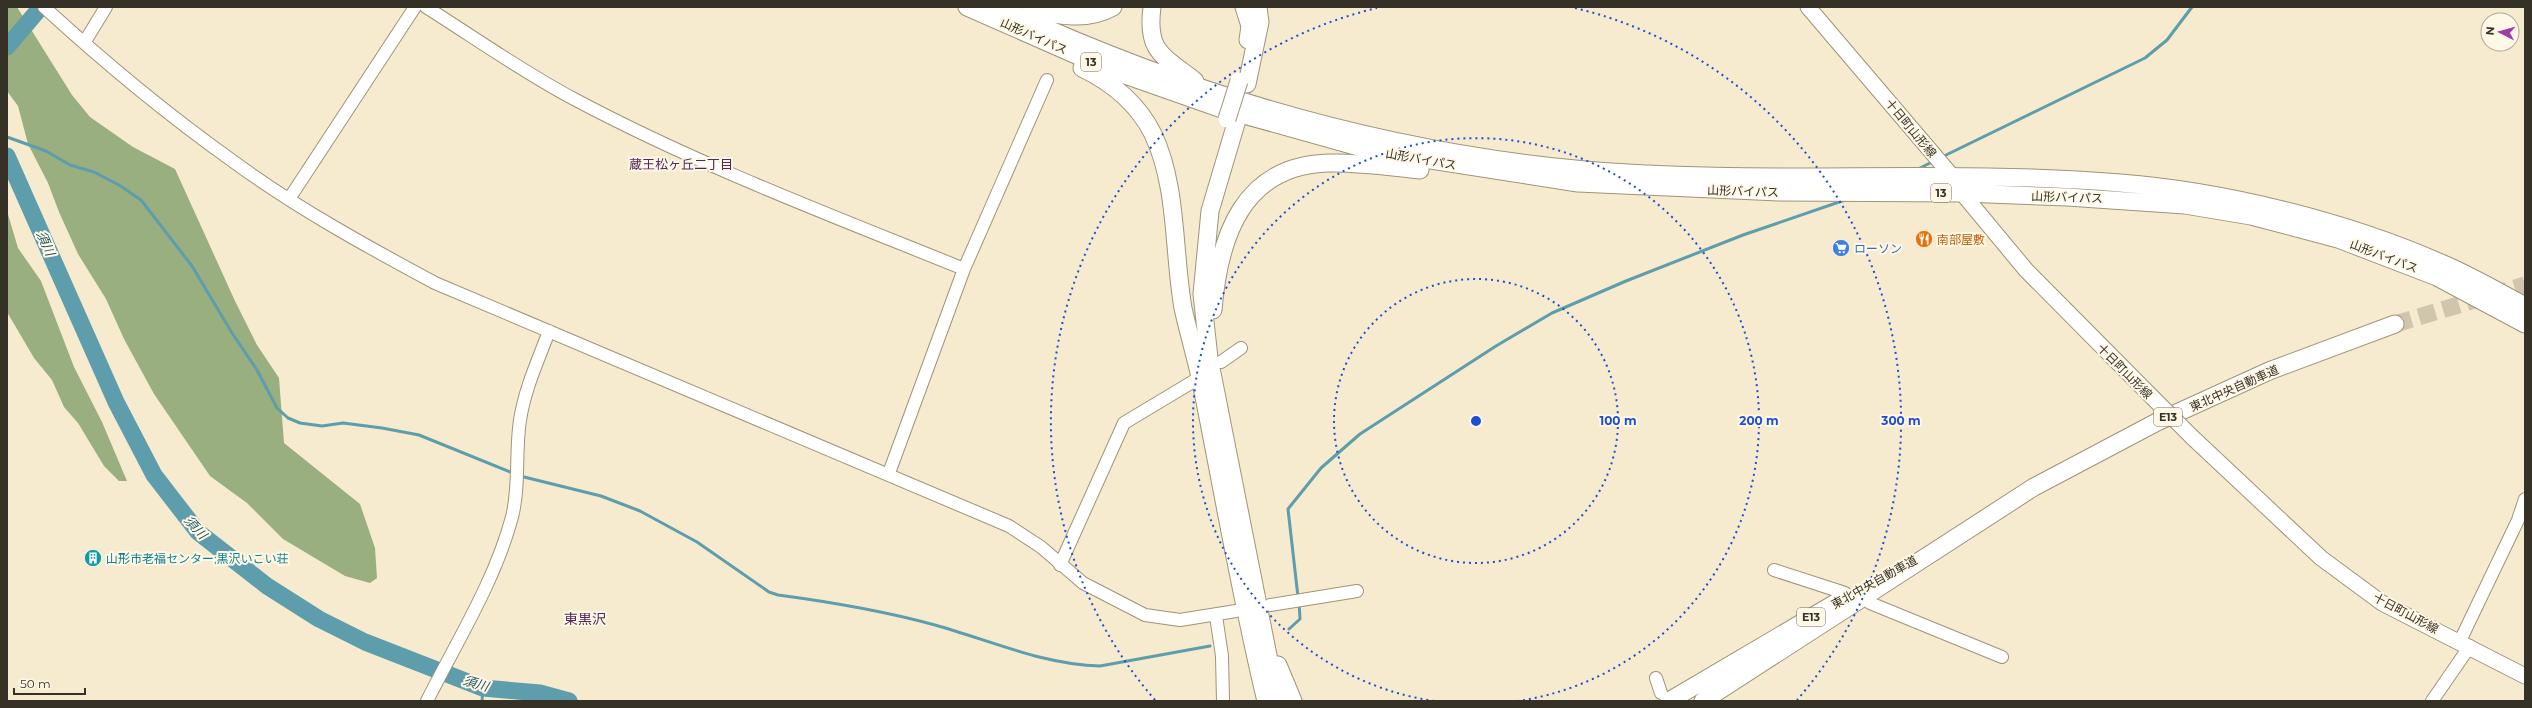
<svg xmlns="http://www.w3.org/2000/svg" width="2532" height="708" viewBox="0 0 2532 708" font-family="Montserrat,'Noto Sans JP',sans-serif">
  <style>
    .forest { fill: #9aaf80 }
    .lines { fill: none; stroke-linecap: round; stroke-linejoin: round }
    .stream { stroke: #5d9dac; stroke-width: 3 }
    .river { stroke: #5d9dac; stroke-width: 17 }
    .highway-tunnel { stroke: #d0c6ad; stroke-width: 17; stroke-dasharray: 17 8; stroke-linecap: butt }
    .minor-casing { stroke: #9e947a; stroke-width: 14 }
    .major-casing { stroke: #9e947a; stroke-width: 17 }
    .highway-casing { stroke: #9e947a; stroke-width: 19 }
    .minor { stroke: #fff; stroke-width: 12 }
    .major { stroke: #fff; stroke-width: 15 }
    .highway { stroke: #fff; stroke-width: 17 }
    .major-bridge-casing { stroke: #9e947a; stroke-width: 17; stroke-linecap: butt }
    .highway-bridge-casing { stroke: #9e947a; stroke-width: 19; stroke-linecap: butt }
    .major-bridge { stroke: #fff; stroke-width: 15 }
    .highway-bridge { stroke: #fff; stroke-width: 17 }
    .ring { fill: none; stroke: #1d4ed8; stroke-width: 2; stroke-dasharray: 2 4 }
    .labels { text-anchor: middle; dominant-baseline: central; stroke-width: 4; stroke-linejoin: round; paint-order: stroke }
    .shield { fill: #fff8e7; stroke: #726d60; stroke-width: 1 }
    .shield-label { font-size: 11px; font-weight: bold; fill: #363126 }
    .street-label { font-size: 12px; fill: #363126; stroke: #fff8e7 }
    .food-label { font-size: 12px; fill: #c56008; stroke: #fff8e7; text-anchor: start }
    .shop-label { font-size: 12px; fill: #366cbe; stroke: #fff8e7; text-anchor: start }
    .culture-label { font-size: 12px; fill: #0d838f; stroke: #fff8e7; text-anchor: start }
    .neighbourhood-label { font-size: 13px; fill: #552659; stroke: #fff8e7 }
    .water-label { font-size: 13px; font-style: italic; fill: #205662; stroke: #fff8e7 }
    .quarter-label { font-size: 14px; fill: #552659; stroke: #fff8e7 }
    .centre { fill: #1d4ed8; stroke: #fff8e7; stroke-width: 2 }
    .ring-label { font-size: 12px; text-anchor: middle; font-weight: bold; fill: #1d4ed8; stroke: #fff8e7; stroke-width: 4; stroke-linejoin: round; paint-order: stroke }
  </style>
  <rect width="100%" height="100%" fill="#f6ebcf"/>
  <path class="forest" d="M 7,7 L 17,7 L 72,95 L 90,117 L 133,147 L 175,169 L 235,301 L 257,345 L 279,378 L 284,443 L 360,504 L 375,548 L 377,578 L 370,583 L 345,576 L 283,539 L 247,503 L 210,476 L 154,394 L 124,339 L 106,299 L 78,254 L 59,212 L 48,183 L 28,144 L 18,106 L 7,91 Z
    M 7,211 L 18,248 L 41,281 L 74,367 L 102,422 L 127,481 L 119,481 L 104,466 L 78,423 L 64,407 L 52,380 L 34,358 L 7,312 Z"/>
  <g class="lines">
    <path class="stream" d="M 7,137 L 46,151 L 70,165 L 94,172 L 119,185 L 141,200 L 192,266 L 232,333 L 257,370 L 277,408 L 288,418 L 300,423 L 322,426 L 343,423 L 382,428 L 419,435 L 515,474
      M 1946,155 L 2145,58 L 2167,40 L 2192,7
      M 1918,169 L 1930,163
      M 520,476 L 601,496 L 640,511 L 697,542 L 769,592 L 778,595 C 831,602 884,611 935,625 C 989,640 1044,665 1100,666 L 1210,646
      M 1298,597 L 1288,509 L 1321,468 L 1360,434 L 1496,346 L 1552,313 L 1626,281 L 1743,235 L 1845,200
      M 1289,629 L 1300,619 L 1299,602
      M 482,701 L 483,688"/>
    <path class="river" d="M 7,47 L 41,7
      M 7,156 L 116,402 L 154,475 L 198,532 L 267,586 L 319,619 L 365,642 L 483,688 L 540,693 L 569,701"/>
    <path class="highway-tunnel" d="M 2395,324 L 2525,285"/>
    <defs>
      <path id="minor" d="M 44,7 C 104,62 168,115 234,162 C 297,208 366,246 435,283 L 1009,526 L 1041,547 L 1083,583 L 1145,615 L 1180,620 L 1236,611
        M 426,7 C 475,38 523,72 574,99 C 700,166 833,216 964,269
        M 84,43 L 106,7
        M 289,199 L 415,7
        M 1221,362 L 1241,348
        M 889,473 L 964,269 L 1047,80
        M 1060,565 L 1124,423 L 1194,381
        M 1774,570 L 1845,593
        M 1870,603 L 2002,657
        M 1270,605 L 1357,591
        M 1216,616 L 1222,656 L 1223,701
        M 2460,641 L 2518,520 L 2525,499
        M 1656,678 L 1661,693
        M 427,701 C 457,641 495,581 512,517 C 520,485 515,452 520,420 C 525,388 538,361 549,331
        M 2432,701 L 2470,646"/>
      <path id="major" d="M 1808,7 L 1952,176 L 1962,193 L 2026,270 L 2153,398
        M 2192,437 L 2321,558 L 2382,603 L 2525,676"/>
      <path id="highway" d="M 967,7 L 1108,69 L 1219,108 L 1373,151 L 1578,183 L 1779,192 L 1962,193 L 2067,197 L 2185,205 L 2251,216 L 2338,239 L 2437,277 L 2525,324
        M 999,7 C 1180,91 1376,150 1575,169 C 1756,186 1938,168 2120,183 C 2224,191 2345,221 2441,263 C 2470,275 2497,291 2525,306
        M 1031,7 C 1057,17 1088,21 1113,7
        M 1152,7 C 1146,53 1164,56 1195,81
        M 1244,7 L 1250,26 L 1248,40
        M 1082,68 C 1111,82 1138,104 1153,134 C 1178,187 1173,251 1183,308 C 1188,331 1195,354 1200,377 C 1222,485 1240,594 1266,701
        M 1247,84 L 1260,22 L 1258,7
        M 1237,120 L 1210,211 L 1202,294 L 1209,358 L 1277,701
        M 1213,310 C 1219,236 1243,165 1329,163 C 1359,162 1390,167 1420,170
        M 1278,665 L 1293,701
        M 1669,701 L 1844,598
        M 1703,701 L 2034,487 L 2157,422 L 2269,371 L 2395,324"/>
    </defs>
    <use href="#minor" class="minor-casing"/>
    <use href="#major" class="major-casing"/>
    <use href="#highway" class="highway-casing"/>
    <use href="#minor" class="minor"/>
    <use href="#major" class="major"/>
    <use href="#highway" class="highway"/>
    <defs>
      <path id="major-bridge" d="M 2153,398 L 2192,437"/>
      <path id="highway-bridge" d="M 1227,119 L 1239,81"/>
    </defs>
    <use href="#major-bridge" class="major-bridge-casing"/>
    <use href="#highway-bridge" class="highway-bridge-casing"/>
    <use href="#major-bridge" class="major-bridge"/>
    <use href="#highway-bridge" class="highway-bridge"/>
  </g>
  <g class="ring">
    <circle cx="1476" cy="421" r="142"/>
    <path d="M1434 701A283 283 0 1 1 1518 701"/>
    <path d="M1155 700A425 425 0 0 1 1377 8M1575 8A425 425 0 0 1 1797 700"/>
  </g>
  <defs>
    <symbol id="restaurant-disc" viewBox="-11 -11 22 22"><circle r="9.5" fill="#e8710a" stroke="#fff8e7"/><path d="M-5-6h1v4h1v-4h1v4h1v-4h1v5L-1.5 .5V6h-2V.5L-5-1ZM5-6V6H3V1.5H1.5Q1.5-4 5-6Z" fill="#fff"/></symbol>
    <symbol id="supermarket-disc" viewBox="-11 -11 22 22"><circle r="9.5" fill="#3f7fe0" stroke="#fff8e7"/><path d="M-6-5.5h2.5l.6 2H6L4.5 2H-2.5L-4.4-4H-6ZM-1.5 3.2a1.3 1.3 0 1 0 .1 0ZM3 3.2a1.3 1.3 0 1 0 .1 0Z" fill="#fff"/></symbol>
    <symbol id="building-disc" viewBox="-11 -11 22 22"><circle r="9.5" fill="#0f9aa8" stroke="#fff8e7"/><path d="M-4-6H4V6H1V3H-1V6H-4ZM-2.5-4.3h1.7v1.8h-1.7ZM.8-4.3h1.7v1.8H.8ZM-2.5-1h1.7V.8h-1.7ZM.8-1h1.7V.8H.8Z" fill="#fff"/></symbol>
  </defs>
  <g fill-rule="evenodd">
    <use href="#restaurant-disc" x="1914" y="229" width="20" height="20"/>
    <use href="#supermarket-disc" x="1831" y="238" width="20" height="20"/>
    <use href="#building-disc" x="83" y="548" width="20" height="20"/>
  </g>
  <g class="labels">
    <g class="shield">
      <rect x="1081" y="53" width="20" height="18" rx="3"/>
      <rect x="1931" y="184" width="20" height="18" rx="3"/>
      <rect x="2154" y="408" width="28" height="18" rx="3"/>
      <rect x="1797" y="608" width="28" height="18" rx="3"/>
    </g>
    <g class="shield-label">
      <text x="1091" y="62">13</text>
      <text x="1941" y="193">13</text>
      <text x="2168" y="417">E13</text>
      <text x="1811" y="617">E13</text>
    </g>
    <g class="street-label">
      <text transform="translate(1034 36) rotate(24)">山形バイパス</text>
      <text transform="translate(1911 128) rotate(50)">十日町山形線</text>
      <text transform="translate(1421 159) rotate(10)">山形バイパス</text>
      <text transform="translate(1743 191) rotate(2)">山形バイパス</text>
      <text transform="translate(2067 197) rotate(2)">山形バイパス</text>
      <text transform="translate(2384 256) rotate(21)">山形バイパス</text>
      <text transform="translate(2125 371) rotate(45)">十日町山形線</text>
      <text transform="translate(2234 388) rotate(-24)">東北中央自動車道</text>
      <text transform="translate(1874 582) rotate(-29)">東北中央自動車道</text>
      <text transform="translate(2406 613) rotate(28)">十日町山形線</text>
    </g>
    <g class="food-label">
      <text x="1937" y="239">南部屋敷</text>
    </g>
    <g class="shop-label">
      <text x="1854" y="248">ローソン</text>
    </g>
    <g class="culture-label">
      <text x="106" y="558">山形市老福センター;黒沢いこい荘</text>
    </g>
    <g class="neighbourhood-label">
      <text x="681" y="164">蔵王松ヶ丘二丁目</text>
    </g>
    <g class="water-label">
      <text transform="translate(46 243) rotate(66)">須川</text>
      <text transform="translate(196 527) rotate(47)">須川</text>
      <text transform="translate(476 683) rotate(16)">須川</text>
    </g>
    <g class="quarter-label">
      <text x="585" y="619">東黒沢</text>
    </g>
  </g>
  <circle cx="1476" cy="421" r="6" class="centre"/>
  <g class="ring-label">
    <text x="1618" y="425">100 m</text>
    <text x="1759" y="425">200 m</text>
    <text x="1901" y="425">300 m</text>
  </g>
  <rect width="2532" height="708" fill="none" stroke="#363126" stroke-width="16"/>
  <g transform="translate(2500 32) rotate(276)"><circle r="19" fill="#fff8e7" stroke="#afa89a"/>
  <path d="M0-3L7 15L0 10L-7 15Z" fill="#9d3da5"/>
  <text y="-6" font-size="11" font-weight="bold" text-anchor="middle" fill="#363126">N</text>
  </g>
  <path d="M14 688v6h71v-6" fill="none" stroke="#363126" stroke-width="2"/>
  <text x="20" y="688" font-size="12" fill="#363126" stroke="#fff8e7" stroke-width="3" paint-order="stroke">50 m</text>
</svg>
